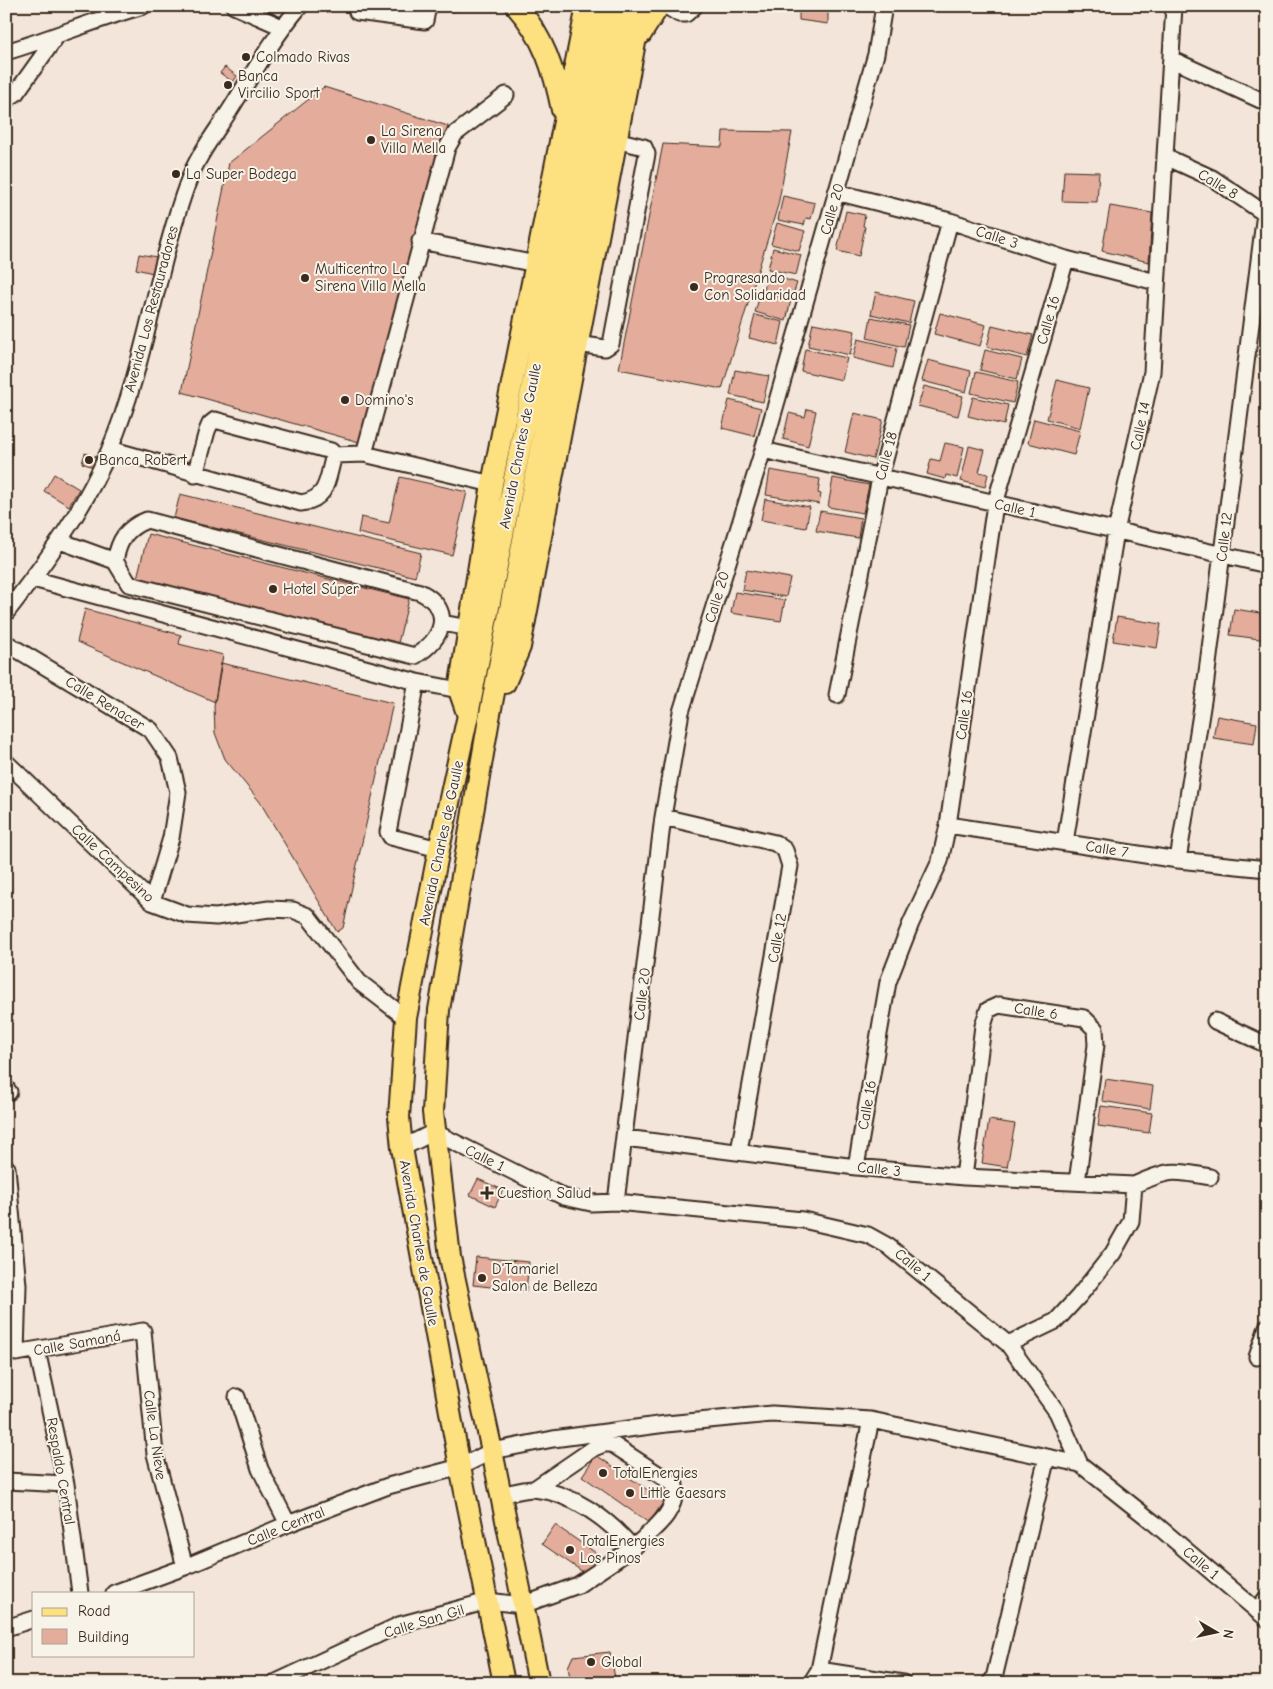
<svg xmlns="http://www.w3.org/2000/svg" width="1273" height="1689" viewBox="0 0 1273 1689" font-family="'Comic Neue',sans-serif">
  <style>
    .building { fill: #e3ac9b; stroke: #3b2a1e }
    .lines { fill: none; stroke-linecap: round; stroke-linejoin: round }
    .minor-tunnel { stroke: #cec0b4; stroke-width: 15; stroke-dasharray: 15 8; stroke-linecap: butt }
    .minor-casing { stroke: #3b2a1e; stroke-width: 19 }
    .major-casing { stroke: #3b2a1e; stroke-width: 24 }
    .minor { stroke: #f7f3e8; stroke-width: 15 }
    .major { stroke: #fde080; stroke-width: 20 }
    .poi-dot { fill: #3b2a1e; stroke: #f7f3e8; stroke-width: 2 }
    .labels { text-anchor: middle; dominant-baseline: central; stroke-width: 4; stroke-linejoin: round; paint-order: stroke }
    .poi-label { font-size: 15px; fill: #3b2a1e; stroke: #f7f3e8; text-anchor: start }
    .street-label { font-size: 15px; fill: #3b2a1e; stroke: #f7f3e8 }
  </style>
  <rect width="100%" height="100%" fill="#f3e5d9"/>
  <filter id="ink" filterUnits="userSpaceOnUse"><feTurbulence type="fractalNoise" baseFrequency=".02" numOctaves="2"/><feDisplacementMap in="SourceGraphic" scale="10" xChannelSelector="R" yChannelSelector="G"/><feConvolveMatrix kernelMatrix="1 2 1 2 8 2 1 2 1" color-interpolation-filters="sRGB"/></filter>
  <g filter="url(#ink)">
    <path class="building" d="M 365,6 L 414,6 L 412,17 Z
      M 452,6 L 474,6 L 452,12 Z
      M 799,6 L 828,6 L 828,24 L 799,20 Z
      M 225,67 L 237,76 L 233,82 L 220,73 Z
      M 324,87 L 448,126 L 359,442 L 182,392 L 229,163 Z
      M 723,131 L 792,132 L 778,205 L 722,389 L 619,369 L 663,144 L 722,147 Z
      M 1064,171 L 1099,172 L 1097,202 L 1062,201 Z
      M 783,196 L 815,203 L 811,219 L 806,218 L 804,225 L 778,220 Z
      M 1110,206 L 1152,213 L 1149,262 L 1102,251 Z
      M 846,211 L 865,215 L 863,226 L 865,227 L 859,256 L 837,251 Z
      M 777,223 L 805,231 L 799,251 L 771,244 Z
      M 773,248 L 801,255 L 796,275 L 768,269 Z
      M 139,254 L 157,257 L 153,273 L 136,269 Z
      M 768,274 L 797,283 L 792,298 L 764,290 Z
      M 761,292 L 791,300 L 786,321 L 755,312 Z
      M 876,292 L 914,301 L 909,323 L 871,314 Z
      M 940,313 L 986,325 L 980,346 L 934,334 Z
      M 755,315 L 783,322 L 778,345 L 749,338 Z
      M 871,317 L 909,325 L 904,347 L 867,338 Z
      M 813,323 L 855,331 L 850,355 L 808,346 Z
      M 992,325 L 1033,335 L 1027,357 L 987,347 Z
      M 858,339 L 897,348 L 893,368 L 853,358 Z
      M 805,349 L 847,358 L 842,380 L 801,371 Z
      M 985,350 L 1022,359 L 1017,379 L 980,370 Z
      M 928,360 L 971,371 L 966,392 L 922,381 Z
      M 735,370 L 769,376 L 763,402 L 730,395 Z
      M 976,372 L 1018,382 L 1013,403 L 971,393 Z
      M 1057,380 L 1089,388 L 1080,428 L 1047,419 Z
      M 924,386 L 963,396 L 958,416 L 918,406 Z
      M 973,397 L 1008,405 L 1004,425 L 968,416 Z
      M 729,400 L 761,408 L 754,436 L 722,428 Z
      M 807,409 L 816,411 L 808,446 L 783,439 L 789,413 L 805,417 Z
      M 854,413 L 883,420 L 873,459 L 845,452 Z
      M 1034,419 L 1080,431 L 1074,455 L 1028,443 Z
      M 945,443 L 964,447 L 957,478 L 946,475 L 945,479 L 927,474 L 931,459 L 940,461 Z
      M 969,446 L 985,450 L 979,472 L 988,474 L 985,487 L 961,481 Z
      M 85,453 L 96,457 L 93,467 L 82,463 Z
      M 770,470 L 820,479 L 818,493 L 821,494 L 819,504 L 766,495 Z
      M 54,474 L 79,489 L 69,506 L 44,491 Z
      M 400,477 L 467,492 L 452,555 L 358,533 L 361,517 L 389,523 Z
      M 833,478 L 869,485 L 863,513 L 828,507 Z
      M 180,494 L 421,553 L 415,577 L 174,518 Z
      M 765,499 L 810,507 L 806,528 L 761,520 Z
      M 820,511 L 861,518 L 858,538 L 816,531 Z
      M 148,534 L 409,599 L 398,643 L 137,578 Z
      M 746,570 L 790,578 L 786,597 L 742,590 Z
      M 735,592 L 785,600 L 781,621 L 731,613 Z
      M 85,609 L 181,635 L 179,644 L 223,655 L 215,702 L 77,642 Z
      M 1234,609 L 1267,614 L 1267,640 L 1230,635 Z
      M 1117,617 L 1161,624 L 1157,648 L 1113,641 Z
      M 221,663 L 393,703 L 343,928 L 337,932 L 260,802 L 225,759 L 215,733 L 214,706 Z
      M 1217,716 L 1257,723 L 1254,744 L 1213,738 Z
      M 1105,1079 L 1153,1086 L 1150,1109 L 1102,1101 Z
      M 1101,1106 L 1152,1113 L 1149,1133 L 1098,1126 Z
      M 989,1120 L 1015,1124 L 1007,1167 L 982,1163 Z
      M 478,1179 L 503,1190 L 495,1207 L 470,1195 Z
      M 476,1257 L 529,1262 L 526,1291 L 473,1285 Z
      M 596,1455 L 664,1501 L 649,1523 L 582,1476 Z
      M 555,1525 L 599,1555 L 586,1574 L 542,1544 Z
      M 610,1652 L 616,1683 L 571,1683 L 568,1667 L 573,1656 Z"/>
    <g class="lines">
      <path class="minor-tunnel" d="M 408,16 L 409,6"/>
      <defs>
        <path id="minor" d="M 234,6 L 282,27
          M 359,6 L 357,12 L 425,21 L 428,6
          M 666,6 L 679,14 L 686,14 L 695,6
          M 6,52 C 53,38 96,19 143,6
          M 1171,59 L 1267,103
          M 6,100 L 16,93 L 56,37
          M 1166,157 L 1212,178 L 1267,215
          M 836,192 L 950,221 L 1066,259 L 1156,282
          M 420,241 L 536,264
          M 577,344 L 605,348 L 611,344 L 647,154 L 644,147 L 616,140
          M 110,449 L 301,503 C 329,499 327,478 334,455
          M 763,450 L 1267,565
          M 364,454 L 447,148 L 455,134 L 506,95
          M 195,475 L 207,431 L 210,424 L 215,420 L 331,451 L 334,455 L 364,454 L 492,484
          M 147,520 L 420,592 C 455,610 443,639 415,656 L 129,584 L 115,561 C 119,540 126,528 147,520 Z
          M 60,541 L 115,561
          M 33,579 L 417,682 L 459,690
          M 6,613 C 46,562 83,511 109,451 C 146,364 156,269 188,182 C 197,156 216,132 230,110 C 252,75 273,38 300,6
          M 442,623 L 469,628
          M 6,643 L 151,730 L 170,758 L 178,792 L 171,838 L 152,902
          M 417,682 L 388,832 L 391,837 L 439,849
          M 837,695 L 880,478 L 950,221
          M 6,762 L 152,902 L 187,915 L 216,917 L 269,909 L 293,910 L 308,916 L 359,982 L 406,1018
          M 663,817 L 775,843 L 785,850 L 790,866 L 739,1151
          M 948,825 L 1178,860 L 1267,869
          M 1065,842 L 1116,531 L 1152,372 L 1174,6
          M 1178,860 L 1205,688 L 1265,213
          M 1215,1021 L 1267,1045
          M 6,1088 L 9,1092
          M 625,1138 L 856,1167 L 964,1177 L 1134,1185 C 1170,1169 1172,1170 1210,1177
          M 402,1148 L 434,1132 L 564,1197 L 591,1203 L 616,1202 L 803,1220 L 868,1235 L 888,1246 L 1008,1344 L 1057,1412 L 1080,1464 L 1153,1522 L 1267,1619
          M 856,1167 L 888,982 L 911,923 L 940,861 L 948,825 L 995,504 L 1066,259
          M 7,1168 L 18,1285 L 16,1353 L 143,1331 L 155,1454 L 185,1567
          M 964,1177 L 983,1026 L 988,1010 L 999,1005 L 1084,1018 L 1095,1029 L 1096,1045 L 1077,1182
          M 616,1202 L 663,817 L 681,712 L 763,450 L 876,54 L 884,6
          M 1008,1344 L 1056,1321 L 1079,1296 L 1113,1253 L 1131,1221 L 1134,1185
          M 37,1350 L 66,1484 L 80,1593
          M 1257,1357 L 1267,1327
          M 237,1397 L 260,1469 L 288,1524
          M 6,1481 L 66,1484
          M 534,1489 L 594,1448 L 604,1444 L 612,1444 L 675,1485 C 677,1515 652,1529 633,1548
          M 114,1593 L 185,1567 L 288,1524 L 388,1486 L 460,1467 L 492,1451 L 553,1439 L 666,1424 L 772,1414 L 871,1420 L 1080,1464
          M 1257,1611 L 1267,1597
          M 6,1628 L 34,1619
          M 819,1670 L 903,1683
          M 274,1683 L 399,1625 L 488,1601 L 523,1605 L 578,1585 L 633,1548 C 608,1519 573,1493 534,1489 C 524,1489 510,1493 500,1495
          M 811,1683 L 819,1670 L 871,1420
          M 990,1683 L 994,1678 L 1047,1457"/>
        <path id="major" d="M 516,6 C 544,37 554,70 562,110
          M 641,34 L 659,6
          M 505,683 L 520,647 L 642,6
          M 467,713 L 459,690 L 492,484 L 587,6
          M 504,1683 L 460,1467 L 402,1148 L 399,1117 L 406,1018 L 439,849 L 468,715 L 606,6
          M 539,1683 L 492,1451 L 450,1257 L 433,1112 L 439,1010 L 489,719 L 624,8"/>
      </defs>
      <use href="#minor" class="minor-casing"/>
      <use href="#major" class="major-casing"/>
      <use href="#minor" class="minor"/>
      <use href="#major" class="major"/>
    </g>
  </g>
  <g class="poi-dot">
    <circle cx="246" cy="57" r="5"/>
    <circle cx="228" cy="85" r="5"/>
    <circle cx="371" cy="140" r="5"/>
    <circle cx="176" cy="174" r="5"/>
    <circle cx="305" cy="278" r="5"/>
    <circle cx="694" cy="287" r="5"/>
    <circle cx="345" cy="400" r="5"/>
    <circle cx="89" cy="460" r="5"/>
    <circle cx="273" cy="589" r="5"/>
    <path d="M484.5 1185.5h5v5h5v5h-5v5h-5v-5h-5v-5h5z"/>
    <circle cx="482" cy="1278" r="5"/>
    <circle cx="603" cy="1473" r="5"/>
    <circle cx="630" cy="1493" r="5"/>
    <circle cx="570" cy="1550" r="5"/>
    <circle cx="591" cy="1662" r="5"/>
  </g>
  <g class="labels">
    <g class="poi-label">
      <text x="256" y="57">Colmado Rivas</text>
      <text x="238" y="76">Banca<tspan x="238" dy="17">Vircilio Sport</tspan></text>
      <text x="381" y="131">La Sirena<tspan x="381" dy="17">Villa Mella</tspan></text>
      <text x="186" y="174">La Super Bodega</text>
      <text x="315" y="269">Multicentro La<tspan x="315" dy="17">Sirena Villa Mella</tspan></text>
      <text x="704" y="278">Progresando<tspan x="704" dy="17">Con Solidaridad</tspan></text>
      <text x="355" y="400">Domino's</text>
      <text x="99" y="460">Banca Robert</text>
      <text x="283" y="589">Hotel Súper</text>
      <text x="497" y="1193">Cuestion Salud</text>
      <text x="492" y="1269">D'Tamariel<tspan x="492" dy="17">Salon de Belleza</tspan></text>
      <text x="613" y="1473">TotalEnergies</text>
      <text x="640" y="1493">Little Caesars</text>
      <text x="580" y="1541">TotalEnergies<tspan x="580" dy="17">Los Pinos</tspan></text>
      <text x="601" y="1662">Global</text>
    </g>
    <g class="street-label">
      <text transform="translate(1218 184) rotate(31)">Calle 8</text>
      <text transform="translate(832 209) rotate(-74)">Calle 20</text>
      <text transform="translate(997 237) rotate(18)">Calle 3</text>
      <text transform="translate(151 309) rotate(-75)">Avenida Los Restauradores</text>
      <text transform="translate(1048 320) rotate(-74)">Calle 16</text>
      <text transform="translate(1140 426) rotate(-78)">Calle 14</text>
      <text transform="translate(520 446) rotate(-79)">Avenida Charles de Gaulle</text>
      <text transform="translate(886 456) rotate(-75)">Calle 18</text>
      <text transform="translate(1015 508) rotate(13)">Calle 1</text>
      <text transform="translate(1224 537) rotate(-83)">Calle 12</text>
      <text transform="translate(717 597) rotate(-73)">Calle 20</text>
      <text transform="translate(105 703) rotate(31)">Calle Renacer</text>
      <text transform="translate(964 715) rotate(-82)">Calle 16</text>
      <text transform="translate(441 843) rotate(-78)">Avenida Charles de Gaulle</text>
      <text transform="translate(1107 849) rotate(9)">Calle 7</text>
      <text transform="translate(113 863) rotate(43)">Calle Campesino</text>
      <text transform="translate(777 938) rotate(-80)">Calle 12</text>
      <text transform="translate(642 994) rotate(-83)">Calle 20</text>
      <text transform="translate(1036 1011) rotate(9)">Calle 6</text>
      <text transform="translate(867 1105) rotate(-80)">Calle 16</text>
      <text transform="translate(485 1158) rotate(26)">Calle 1</text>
      <text transform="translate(879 1169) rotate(6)">Calle 3</text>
      <text transform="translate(419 1243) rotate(80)">Avenida Charles de Gaulle</text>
      <text transform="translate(913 1265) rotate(40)">Calle 1</text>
      <text transform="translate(77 1343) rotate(-10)">Calle Samaná</text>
      <text transform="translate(155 1435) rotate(82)">Calle La Nieve</text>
      <text transform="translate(61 1471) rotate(80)">Respaldo Central</text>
      <text transform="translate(286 1526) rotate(-22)">Calle Central</text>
      <text transform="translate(1201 1563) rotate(40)">Calle 1</text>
      <text transform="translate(424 1621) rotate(-17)">Calle San Gil</text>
    </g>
  </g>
  <rect width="1273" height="1689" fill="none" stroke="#f7f3e8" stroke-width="25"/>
  <rect x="12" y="12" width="1248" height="1664" fill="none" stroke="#3b2a1e" stroke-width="2" filter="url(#ink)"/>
  <rect x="32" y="1592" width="162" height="65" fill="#f7f3e8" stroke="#aca397"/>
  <rect x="42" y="1608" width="25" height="8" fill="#fde080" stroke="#aca397"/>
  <text x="78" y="1616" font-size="15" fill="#3b2a1e">Road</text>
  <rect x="42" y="1629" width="25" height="15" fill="#e3ac9b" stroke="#aca397"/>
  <text x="78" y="1642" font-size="15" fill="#3b2a1e">Building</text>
  <g transform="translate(1216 1632) rotate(99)" stroke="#f7f3e8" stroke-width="4" paint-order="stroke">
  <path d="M0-4L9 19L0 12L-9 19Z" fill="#3b2a1e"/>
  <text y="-8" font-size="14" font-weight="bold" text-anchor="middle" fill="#3b2a1e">N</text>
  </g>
</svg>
